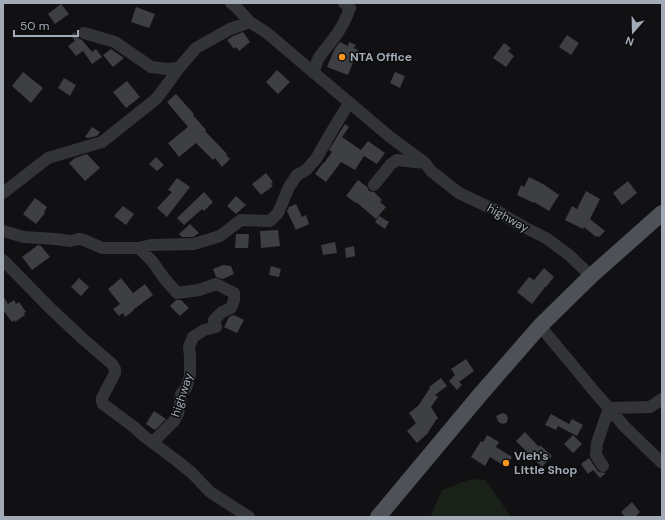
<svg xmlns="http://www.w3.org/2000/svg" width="665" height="520" viewBox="0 0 665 520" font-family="'DM Sans',sans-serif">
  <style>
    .green { fill: #192119 }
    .building { fill: #3d3f43 }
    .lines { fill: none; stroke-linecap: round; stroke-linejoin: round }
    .minor { stroke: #323438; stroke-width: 12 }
    .major { stroke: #4e5157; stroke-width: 16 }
    .poi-dot { fill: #fe951e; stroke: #0c0c0e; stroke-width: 1.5 }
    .labels { text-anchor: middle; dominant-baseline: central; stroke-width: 3; stroke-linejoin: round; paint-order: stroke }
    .poi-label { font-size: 12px; font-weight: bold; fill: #a1aab5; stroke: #0c0c0e; text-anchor: start }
    .street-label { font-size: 12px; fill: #a1aab5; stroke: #0c0c0e }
  </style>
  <rect width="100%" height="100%" fill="#111113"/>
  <path class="green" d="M 471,479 L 486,480 L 511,517 L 430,517 L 442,490 Z"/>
  <path class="building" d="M 61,4 L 69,14 L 55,24 L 48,14 Z
    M 136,7 L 155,14 L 149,28 L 131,22 Z
    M 75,32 L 78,38 L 82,40 L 92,52 L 96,49 L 102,57 L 92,64 L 83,51 L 76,56 L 68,46 L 75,41 L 71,35 Z
    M 243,32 L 250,42 L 239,51 L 236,47 L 234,49 L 227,40 L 233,36 Z
    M 567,35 L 579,43 L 571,55 L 559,47 Z
    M 340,42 L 348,46 L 349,42 L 356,45 L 354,48 L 358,50 L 348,75 L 327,67 L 334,50 Z
    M 504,43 L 511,48 L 508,51 L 514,56 L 506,67 L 493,58 Z
    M 111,49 L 124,58 L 113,67 L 103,55 Z
    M 277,70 L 290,82 L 278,94 L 266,82 Z
    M 23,72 L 43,88 L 31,103 L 12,86 Z
    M 395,72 L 405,76 L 400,88 L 390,83 Z
    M 64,78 L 76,85 L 70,96 L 58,88 Z
    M 127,81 L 140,97 L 126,108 L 113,92 Z
    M 176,94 L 194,114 L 193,115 L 206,130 L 205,131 L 227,154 L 226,155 L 230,159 L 222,167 L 215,158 L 213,160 L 196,143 L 179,157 L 168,143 L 188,127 L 167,102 Z
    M 345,124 L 349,127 L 342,137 L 361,150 L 368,141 L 385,153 L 377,164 L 364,156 L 355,170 L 341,162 L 326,182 L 315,174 L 323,163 L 324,163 L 332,152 L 329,150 Z
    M 92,127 L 100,132 L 97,136 L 88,138 L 85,137 Z
    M 87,154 L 100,168 L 85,181 L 69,163 L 75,158 Z
    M 156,157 L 164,165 L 157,171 L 149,164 Z
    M 266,173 L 273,182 L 271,184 L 273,186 L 261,195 L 252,184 Z
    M 529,177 L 543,184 L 559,195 L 549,211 L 534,202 L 534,203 L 517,195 L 521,185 L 524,187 Z
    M 177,178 L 190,187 L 167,217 L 157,208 L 172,192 L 168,190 Z
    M 358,180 L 367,187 L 369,191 L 374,192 L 382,200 L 380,202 L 386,207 L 376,219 L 356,202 L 356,203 L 346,196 Z
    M 628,181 L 637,193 L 622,205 L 613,193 Z
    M 586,191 L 600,199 L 590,219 L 605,231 L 599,237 L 597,236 L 596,237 L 584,227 L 583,229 L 565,220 L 572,206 L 577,209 Z
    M 204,192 L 213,202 L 204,211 L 202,209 L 184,225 L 177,218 Z
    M 236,196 L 246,205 L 236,214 L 227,206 Z
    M 35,198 L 47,207 L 44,212 L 45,213 L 36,224 L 23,214 Z
    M 296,204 L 302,217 L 306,215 L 309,224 L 296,230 L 287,211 L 289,207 Z
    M 123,206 L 134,214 L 126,225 L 114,216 Z
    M 379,216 L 389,222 L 385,229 L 375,222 Z
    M 190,224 L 199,233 L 193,237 L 182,237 L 179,234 Z
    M 278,230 L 280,246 L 261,248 L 260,231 Z
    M 236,234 L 249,234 L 248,248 L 235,248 Z
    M 335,242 L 337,253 L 323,255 L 321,245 Z
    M 38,245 L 41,246 L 50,257 L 32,270 L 22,257 Z
    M 354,246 L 355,256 L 346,258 L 345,248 Z
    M 223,265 L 231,266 L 234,274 L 223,279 L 216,277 L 213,269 Z
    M 271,266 L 281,269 L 279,277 L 269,275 Z
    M 544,268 L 554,277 L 546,287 L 545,287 L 532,304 L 517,292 L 529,277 L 534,280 Z
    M 79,278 L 89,287 L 81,296 L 71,287 Z
    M 121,278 L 133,293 L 145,284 L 153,295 L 133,310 L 133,311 L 125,317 L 123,313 L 119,316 L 113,309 L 120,304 L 108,289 Z
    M 3,296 L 8,304 L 14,300 L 16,304 L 19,302 L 26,312 L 24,313 L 25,315 L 15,322 L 15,320 L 12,322 L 3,310 Z
    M 176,300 L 181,300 L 189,308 L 180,316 L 170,306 Z
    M 234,315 L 244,320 L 237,333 L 224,327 L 229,317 Z
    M 466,359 L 474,371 L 459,382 L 462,385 L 457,390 L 449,381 L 455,375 L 451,369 Z
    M 441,378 L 447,386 L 435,395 L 438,397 L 431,407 L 438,418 L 436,420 L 427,434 L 417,443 L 407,431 L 416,423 L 409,413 L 418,406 L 430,388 L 429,387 Z
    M 154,411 L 166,419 L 155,430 L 146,424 Z
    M 502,413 L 506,414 L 508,418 L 507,422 L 504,424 L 500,423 L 498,421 L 496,416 Z
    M 551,414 L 569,424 L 572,419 L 583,425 L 577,436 L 558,426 L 556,430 L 545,425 Z
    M 525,432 L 539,447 L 540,445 L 552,456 L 542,467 L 516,441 Z
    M 487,435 L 499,442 L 496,447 L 512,457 L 506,467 L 490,457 L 485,466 L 471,457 L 481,441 L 483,442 Z
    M 573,435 L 582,444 L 573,453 L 564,444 Z
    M 589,458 L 597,470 L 599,472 L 606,473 L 600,478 L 593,470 L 588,474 L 581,464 Z
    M 632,502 L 640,512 L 635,517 L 625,517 L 621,512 Z"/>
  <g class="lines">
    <path class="minor" d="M 231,3 L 238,9 L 250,22 L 267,33 L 390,137 L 424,162
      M 84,33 L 115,42 L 151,67 L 167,69 L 179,68 L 196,48 L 230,29 L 250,22
      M 314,73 C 316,56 325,51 334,38 C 341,29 346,19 350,8 L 344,3
      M 374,185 L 391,164 L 397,160 L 425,163 L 431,171 L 459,193 L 495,210 L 524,227 L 546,238 L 569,255 L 591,276
      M 3,193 L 48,158 L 102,142 L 156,99 L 166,86 L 179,68
      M 3,231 L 24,237 L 55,239 L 70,241 L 79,239 L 84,240 L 102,248 L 139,248 L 151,245 L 194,244 L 220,236 L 241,220 L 270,221 L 278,213 L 289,187 L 297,175 L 306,170 L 316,159 L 329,136 L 349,103
      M 139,248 L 152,261 L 164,278 L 177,293 L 199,290 L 216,284 L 234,293 L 234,300 L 231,308 L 222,312 L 214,320 L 216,327 L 204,330 L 193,337 L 189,347 L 190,356 L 190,376 L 186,388 L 181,394 L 180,405 L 178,414 L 174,421 L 153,442
      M 3,260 L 51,309 L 83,339 L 112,364 L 115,369 L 115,373 L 102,398 L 102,401 L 103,404 L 134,427 L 145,437 L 176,460 L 193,474 L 210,492 L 249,517
      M 540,326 L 594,391 L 625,427 L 662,463
      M 603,466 L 596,455 L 597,443 L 609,408 L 650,407 L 662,399"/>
    <path class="major" d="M 378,517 L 479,396 L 540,326 L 591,276 L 662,213"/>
  </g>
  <g class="poi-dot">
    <circle cx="342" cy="57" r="4"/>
    <circle cx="506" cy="463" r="4"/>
  </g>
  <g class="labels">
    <g class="poi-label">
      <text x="350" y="57">NTA Office</text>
      <text x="514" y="456">Vieh's<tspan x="514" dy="14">Little Shop</tspan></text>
    </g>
    <g class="street-label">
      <text transform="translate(508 218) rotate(29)">highway</text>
      <text transform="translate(182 395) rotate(-72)">highway</text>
    </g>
  </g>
  <rect width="665" height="520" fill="none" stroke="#a1aab5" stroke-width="8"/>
  <g transform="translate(633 32) rotate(200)" stroke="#0c0c0e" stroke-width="3" paint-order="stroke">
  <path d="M0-3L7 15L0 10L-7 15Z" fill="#a1aab5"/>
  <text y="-6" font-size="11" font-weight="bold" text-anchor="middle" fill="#a1aab5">N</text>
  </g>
  <path d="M14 30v6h64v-6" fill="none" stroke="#a1aab5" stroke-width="2"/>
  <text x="20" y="30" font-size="12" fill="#a1aab5" stroke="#0c0c0e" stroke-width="3" paint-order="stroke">50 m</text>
</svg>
